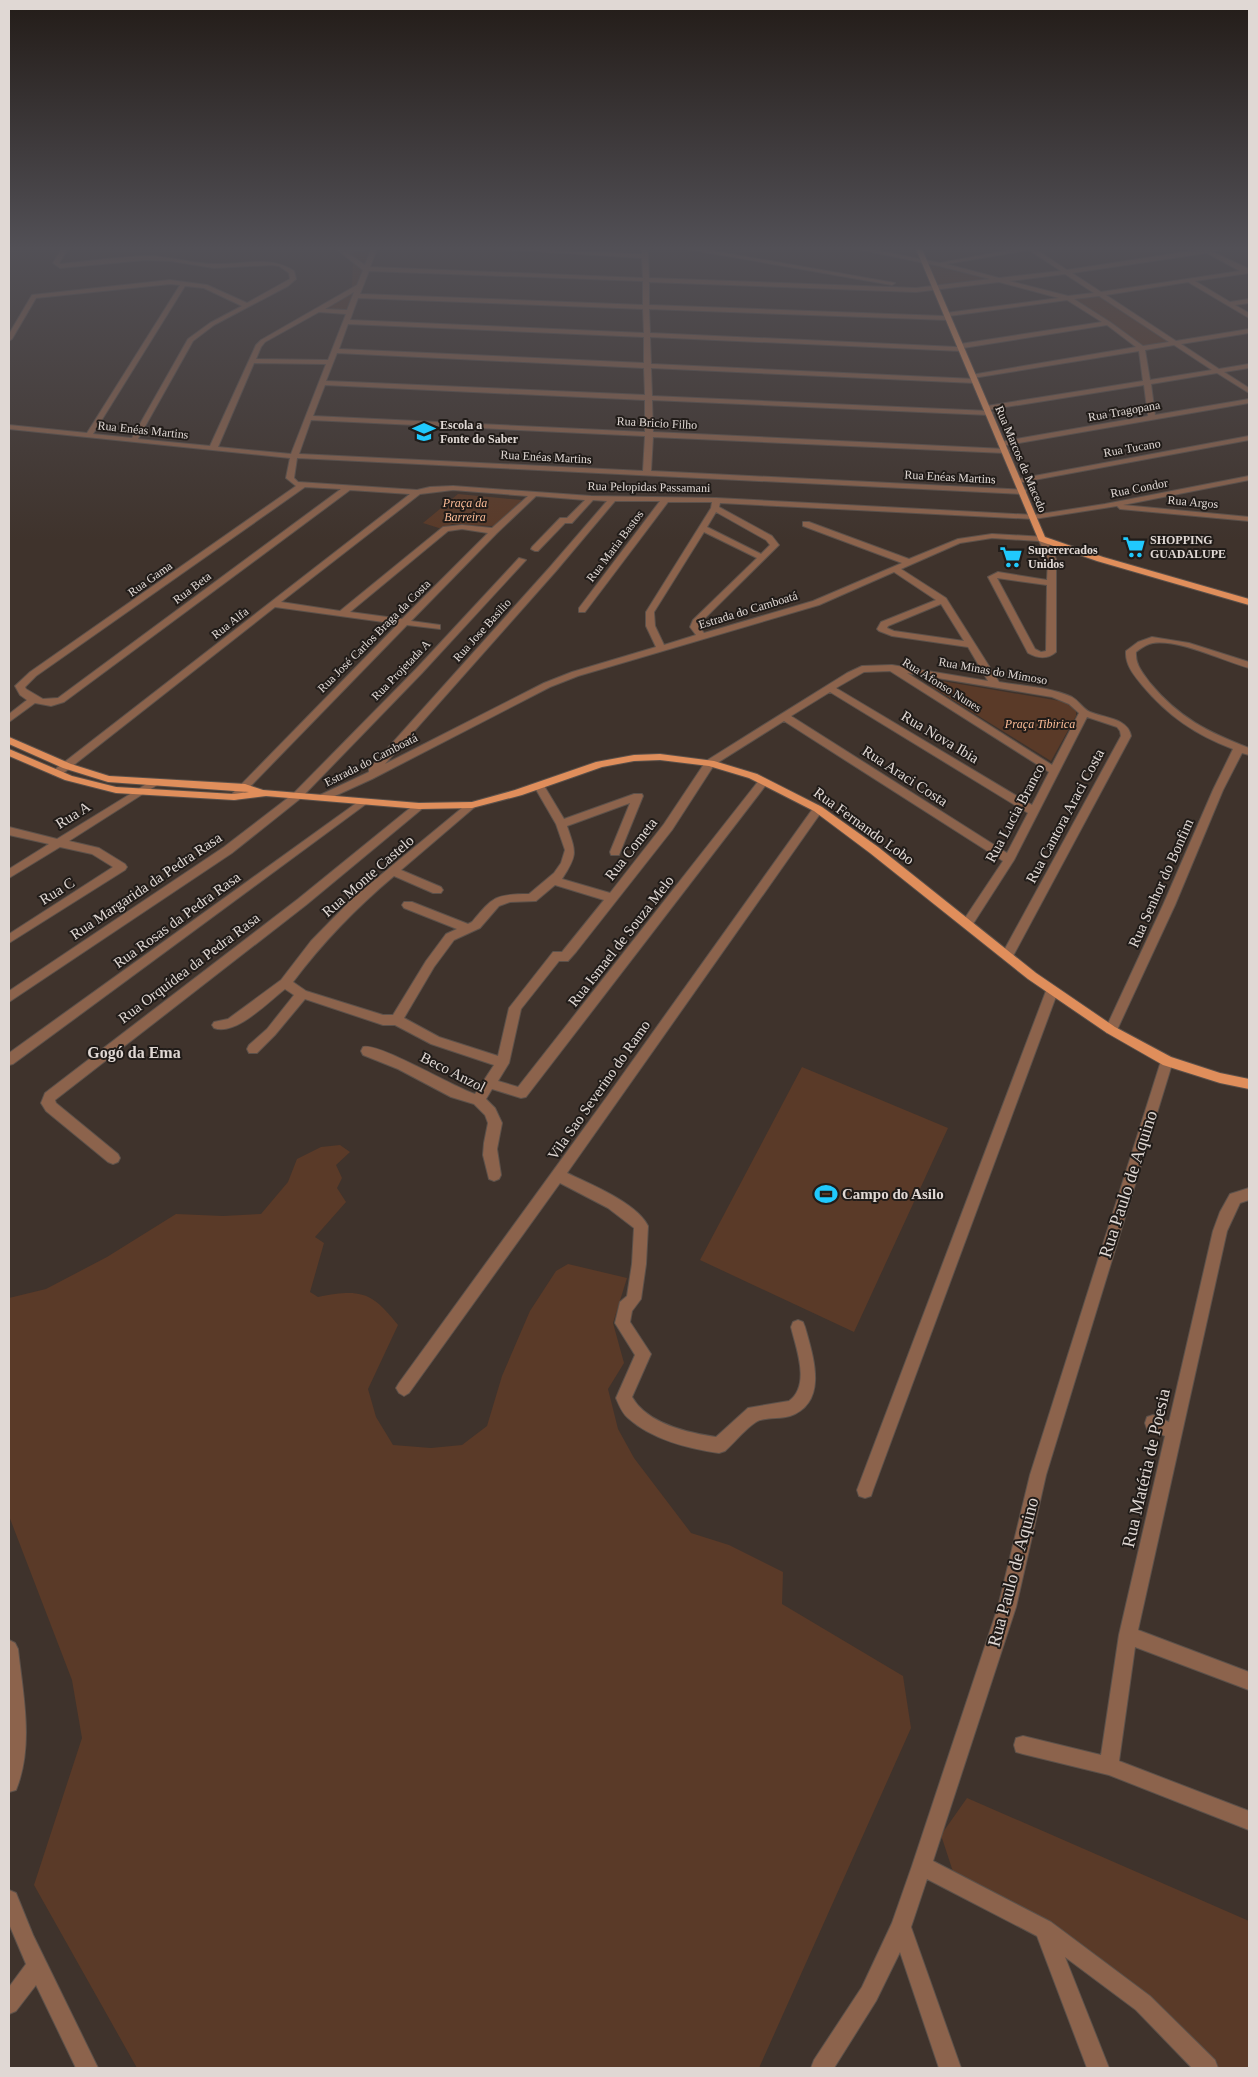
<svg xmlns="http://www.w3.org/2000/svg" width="1258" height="2077" viewBox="0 0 1258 2077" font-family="'Times New Roman',serif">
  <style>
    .green { fill: #5a3a28 }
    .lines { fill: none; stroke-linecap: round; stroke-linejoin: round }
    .minor-casing { stroke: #5c514a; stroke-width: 2 }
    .major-casing { stroke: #5c514a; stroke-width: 2 }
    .minor { fill: #8c634c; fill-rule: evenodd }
    .major { fill: #e08e5b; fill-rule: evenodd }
    .labels { text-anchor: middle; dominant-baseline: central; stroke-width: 4; stroke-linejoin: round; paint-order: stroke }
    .far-street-label { font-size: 12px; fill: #e0d8d4; stroke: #211c19 }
    .far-poi-label { font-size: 12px; font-weight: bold; fill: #e0d8d4; stroke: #211c19; text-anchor: start }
    .far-park-label { font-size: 12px; font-style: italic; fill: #fcbc97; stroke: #211c19 }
    .street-label { font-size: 15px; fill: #e0d8d4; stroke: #211c19 }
    .poi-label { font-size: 15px; font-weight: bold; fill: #e0d8d4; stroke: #211c19; text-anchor: start }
    .neighbourhood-label { font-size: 16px; font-weight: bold; fill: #e0d8d4; stroke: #211c19 }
    .near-street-label { font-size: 18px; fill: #e0d8d4; stroke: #211c19 }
  </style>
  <rect width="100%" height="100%" fill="#3f332c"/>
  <path class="green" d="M 370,250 L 365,269 L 350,311 L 317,310 L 352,287 L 353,257 L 346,252 Z
    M 926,264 L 999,280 L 935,289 Z
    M 1098,295 L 1169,342 L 1144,347 L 1073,299 Z
    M 458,494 L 522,500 L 497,525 L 493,526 L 452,524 L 442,529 L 423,523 Z
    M 930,679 L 1066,702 L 1076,708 L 1076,716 L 1051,761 L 932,687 L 929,683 Z
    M 802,1067 L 948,1128 L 854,1332 L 700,1260 Z
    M 340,1145 L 350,1152 L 336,1165 L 342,1178 L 337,1188 L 346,1202 L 315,1237 L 324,1243 L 310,1292 L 318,1297 C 360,1289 371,1291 398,1325 L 368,1389 L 376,1417 L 393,1445 L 431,1448 L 462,1445 L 487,1426 L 502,1376 L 530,1311 L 556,1271 L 568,1264 L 627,1278 L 613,1323 L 624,1363 L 608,1389 L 618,1429 L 634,1458 L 691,1533 L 729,1545 L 783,1572 L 782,1604 L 903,1676 L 911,1728 L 759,2068 L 137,2068 L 34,1885 L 82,1738 L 72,1680 L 9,1516 L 9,1298 L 46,1289 L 107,1257 L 176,1214 L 223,1216 L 261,1214 L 288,1182 L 297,1159 L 321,1147 Z
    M 967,1798 L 1249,1921 L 1249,2068 L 1207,2068 L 1143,2003 L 957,1884 L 941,1835 Z"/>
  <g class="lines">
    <defs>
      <path id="minor" d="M 62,249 L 68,249 L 59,263 L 61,264 C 89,261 118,257 146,256 C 170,256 192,264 215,264 C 243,265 270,255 294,271 L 296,279 L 288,286 L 214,325 L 193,341 L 138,439 L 210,446 L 256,345 L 261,340 L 357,285 L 363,270 L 336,249 L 370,249 L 348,253 L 365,265 L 371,249 L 377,249 L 370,267 L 643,278 L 642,258 L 499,249 L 642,254 L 642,249 L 648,249 L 649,278 L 916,288 L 990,279 L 939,266 L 857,249 L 870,249 L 940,263 L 1015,249 L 1035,249 L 1067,270 L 1204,249 L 1222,249 L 1213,252 L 1249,269 L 1249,273 L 1195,281 L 1230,302 L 1249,299 L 1249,303 L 1235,305 L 1249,313 L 1249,318 L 1188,282 L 1106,295 L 1176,341 L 1249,329 L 1249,333 L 1181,344 L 1219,369 L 1249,364 L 1249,368 L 1224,372 L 1249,388 L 1249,393 L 1217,373 L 1151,384 L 1155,415 L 1249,399 L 1249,403 L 1002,446 L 998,444 L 999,442 L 1148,416 L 1144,385 L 987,410 L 983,408 L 987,406 L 1143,381 L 1139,351 L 973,378 L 970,376 L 971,375 L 1136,347 L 1107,325 L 963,348 L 964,349 L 961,351 L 650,337 L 651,364 L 975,379 L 978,381 L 975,383 L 651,368 L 652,396 L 989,411 L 993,413 L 989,415 L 652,400 L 653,432 L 1005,449 L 1009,451 L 1005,453 L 653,437 L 651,471 L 1026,490 L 1026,494 L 1023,494 L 297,458 L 294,478 L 298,482 L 417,490 L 430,487 L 453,486 L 591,496 L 716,498 L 1034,515 L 1105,504 L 1249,476 L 1249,480 L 1123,505 L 1249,517 L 1249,521 L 1120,509 L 1117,506 L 1034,519 L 720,503 L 719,507 L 772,536 L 779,545 L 700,623 L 699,627 L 704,633 L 813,601 L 902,563 L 803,526 L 803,522 L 809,522 L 909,559 L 958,539 L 992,534 L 1045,537 L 1056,559 L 1056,652 C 1047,660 1037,658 1028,653 L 988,577 L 998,572 L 1047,580 L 1048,559 L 1039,541 L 992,538 L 960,543 L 901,569 L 946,598 L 999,682 C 1022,686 1050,687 1072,697 C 1079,701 1083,709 1090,712 C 1104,718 1128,718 1131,736 L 1013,956 L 1007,960 L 1001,956 L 1121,736 L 1120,731 L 1117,727 L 1087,717 L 1014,860 L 971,927 L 967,928 L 961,924 L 1003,861 L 784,721 L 714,765 L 672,830 L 576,952 L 568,961 L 559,961 L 521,1009 L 509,1063 L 498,1081 L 518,1087 L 760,779 L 764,778 L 769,781 L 526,1097 L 521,1098 L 492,1089 L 486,1099 L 495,1108 L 502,1123 L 497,1149 L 501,1175 L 499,1179 L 494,1181 L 489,1179 L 483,1155 L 484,1143 L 488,1123 L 485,1115 L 474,1104 L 451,1097 L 398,1069 L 363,1055 L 361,1051 L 363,1047 C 378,1042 453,1087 475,1094 L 494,1065 L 431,1044 L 395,1025 L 383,1025 L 305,999 L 275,1035 L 257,1053 L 249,1053 L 247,1049 L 249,1045 L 267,1029 L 294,995 L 285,989 C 268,1002 236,1036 214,1028 L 212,1025 L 214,1022 L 228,1019 L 281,980 L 311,941 L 353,898 L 468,803 L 476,803 L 477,805 L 401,870 L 441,887 L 443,890 L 441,893 L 433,893 L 394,876 C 356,908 323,942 293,982 L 306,991 L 383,1015 L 393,1015 L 426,961 L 446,934 L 457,929 L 404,908 L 402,905 L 404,902 L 412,902 L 468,924 L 472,922 C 493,897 495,894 529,894 L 554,873 L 561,863 L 565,850 L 556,824 L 534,786 L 535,784 L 543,784 L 564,819 L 634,794 L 642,794 L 643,796 L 619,855 L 611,855 L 610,852 L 630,803 L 567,826 C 576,853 578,854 562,879 L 610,893 L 664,824 L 706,761 L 847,673 L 862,666 L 892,665 L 988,681 L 968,647 L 892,636 L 879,631 L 877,629 L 881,622 L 936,600 L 894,572 L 819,605 L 578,676 L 550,687 L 372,779 L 326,800 L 318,800 L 317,798 L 318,796 L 369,772 L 369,769 L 550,567 L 607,501 L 593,500 L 572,523 L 565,523 L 538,551 L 535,551 L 531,549 L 532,547 L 560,518 L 567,518 L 585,500 L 536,496 L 497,533 L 411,621 L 440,625 L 440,629 L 407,625 L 238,799 L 234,800 L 229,797 L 398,624 L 275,607 L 61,775 L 53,775 L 53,771 L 410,494 L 350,490 L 64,702 L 51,706 L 35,703 L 9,722 L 9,714 L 27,700 L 20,695 L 15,686 L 30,672 L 296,486 L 286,478 L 290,458 L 9,429 L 9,425 L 87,433 L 180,285 L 170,284 L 36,298 L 12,339 L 9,341 L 9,334 L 32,295 L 170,280 L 207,285 L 247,303 L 290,279 L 289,273 L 279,266 L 272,265 L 214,268 L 171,261 L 145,260 L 60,268 L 53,263 ZM 1029,250 L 1061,271 L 999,278 L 946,264 ZM 1207,253 L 1240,271 L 1101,292 L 1072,273 ZM 369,271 L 643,281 L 643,305 L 360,294 ZM 1065,274 L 1094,293 L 1068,296 L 1009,281 ZM 649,282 L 916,292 L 999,282 L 1059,298 L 946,313 L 943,316 L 649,305 ZM 185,286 L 204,288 L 242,306 L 210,323 L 188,339 L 132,438 L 93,434 ZM 354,292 L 347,310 L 325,309 ZM 1099,296 L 1169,342 L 1143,346 L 1110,322 L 1074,299 ZM 358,298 L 643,309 L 644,333 L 350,320 ZM 1067,300 L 1102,322 L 960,344 L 957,347 L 650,333 L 649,309 L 948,320 L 951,318 L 949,316 ZM 319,312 L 346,314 L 328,360 L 256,359 L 261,347 L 265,342 ZM 348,324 L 644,337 L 644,363 L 339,349 ZM 1174,345 L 1212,370 L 1150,380 L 1145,350 ZM 337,353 L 644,368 L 645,395 L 326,381 ZM 254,363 L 326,364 L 291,454 L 218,447 ZM 325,385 L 645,400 L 645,432 L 313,416 ZM 311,420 L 645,436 L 643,471 L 299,454 ZM 305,487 L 341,489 L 58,698 L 43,699 L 26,689 L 25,687 L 36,676 ZM 453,490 L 528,496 L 492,528 L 462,525 L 443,527 L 340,611 L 281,602 L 420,494 ZM 615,501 L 660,501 L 579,608 L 579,612 L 585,612 L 668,502 L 712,502 L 711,508 L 646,612 L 646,626 L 656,647 L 572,672 L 544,683 L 385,764 L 556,571 ZM 716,512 L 766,540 L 770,545 L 761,554 L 707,527 ZM 462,529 L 488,533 L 402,619 L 350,612 L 448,531 ZM 704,532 L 757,558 L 693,620 L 690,627 L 696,635 L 664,645 L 655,626 L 654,612 ZM 997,578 L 1047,585 L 1046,651 L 1041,652 L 1035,649 ZM 941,604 L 964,641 L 894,631 L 887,628 L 888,626 ZM 890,671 L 1049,772 L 1032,805 L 836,688 L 864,672 ZM 907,673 L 1052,697 L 1069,704 L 1079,713 L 1052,765 ZM 830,692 L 1028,813 L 1007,853 L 791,716 ZM 555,885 L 604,900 L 562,952 L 553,952 L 509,1008 L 498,1056 L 439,1037 L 404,1018 L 434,967 L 454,940 L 480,928 L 499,906 L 510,902 L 536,901 Z
        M 687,249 L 702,249 L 895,283 L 892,285 Z
        M 1249,436 L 1249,440 L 1018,483 L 1014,481 L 1018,479 Z
        M 519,558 L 526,560 L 422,673 L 301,798 L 232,853 L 9,1002 L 9,991 L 224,847 L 293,794 L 416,669 Z
        M 1152,637 L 1189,643 L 1249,662 L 1249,668 C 1223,661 1179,639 1153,643 C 1147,644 1141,648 1136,652 C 1135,665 1143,673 1150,683 C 1179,718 1208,732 1249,748 L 1249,755 L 1242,753 L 1223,790 L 1175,905 L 1117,1030 L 1115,1033 L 1107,1033 L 1105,1030 L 1163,905 L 1213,790 L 1233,749 C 1196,735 1168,716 1142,685 C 1134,675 1125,665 1126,651 L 1138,642 Z
        M 153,780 L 158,783 L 157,785 L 69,841 L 99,848 L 125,864 L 127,867 L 125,870 L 9,943 L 9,934 L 113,867 L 92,854 L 60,847 L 9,878 L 9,869 L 49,844 L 9,835 L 9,827 L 57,839 Z
        M 362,799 L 366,800 L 367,802 L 366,804 L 13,1064 L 9,1065 L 9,1053 Z
        M 419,803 L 423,804 L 424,806 L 423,808 L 306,905 L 55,1100 L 56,1103 L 118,1154 L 120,1158 L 118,1162 L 113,1164 L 108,1162 L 46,1111 L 41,1103 L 45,1093 L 298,899 L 415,804 Z
        M 818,805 L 823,809 L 822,811 L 567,1173 C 590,1184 637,1203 648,1226 L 646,1264 L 641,1299 L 632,1311 L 630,1322 L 651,1354 L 632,1397 C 647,1424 689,1433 716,1437 L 748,1408 L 789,1401 C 811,1385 796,1348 791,1327 L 793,1322 L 798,1320 L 803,1322 L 805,1327 C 813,1356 829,1402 790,1416 C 781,1419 763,1417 756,1422 C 745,1429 735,1442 725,1451 L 719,1453 C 689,1449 651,1439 628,1418 C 622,1413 619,1405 616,1398 L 635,1355 L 615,1323 L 620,1302 L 627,1296 L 632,1264 L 634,1228 L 608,1208 L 560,1183 L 409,1393 L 404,1396 L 399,1393 L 396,1388 L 399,1383 L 606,1098 L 814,807 Z
        M 1052,986 L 1056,988 L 1058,991 L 873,1490 L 871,1496 L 865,1498 L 859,1496 L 857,1490 L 1046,991 L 1048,988 Z
        M 1167,1056 L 1171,1057 L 1173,1061 L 1046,1475 L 1016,1607 L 933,1861 L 1051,1922 L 1150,1996 L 1215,2060 L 1218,2068 L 1192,2068 L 1136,2010 L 1065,1957 L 1109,2068 L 1087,2068 L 1037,1936 L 927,1879 L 911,1927 L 961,2068 L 939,2068 L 900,1952 L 876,2001 L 834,2068 L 811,2068 L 814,2060 L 862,1987 L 892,1923 L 912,1866 L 998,1607 L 1030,1475 L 1161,1061 L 1163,1057 Z
        M 1249,1188 L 1249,1200 L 1240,1203 L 1227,1231 L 1138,1630 L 1249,1672 L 1249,1690 L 1135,1647 L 1119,1761 L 1249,1811 L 1249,1830 L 1109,1775 L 1023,1754 L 1016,1752 L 1014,1745 L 1016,1738 L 1023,1736 L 1101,1755 L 1119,1635 L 1165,1436 L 1147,1429 L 1145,1423 L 1147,1417 L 1153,1415 L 1169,1422 L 1213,1231 L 1220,1212 L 1230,1194 Z
        M 9,1640 L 15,1643 L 18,1649 C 23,1695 34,1746 16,1790 L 9,1792 Z
        M 9,1890 L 16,1893 L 33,1935 L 98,2068 L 76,2068 L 36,1985 L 16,2011 L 9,2014 L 9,1987 L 26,1964 L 9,1924 Z"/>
      <path id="major" d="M 916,249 L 922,249 L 1045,537 L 1103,557 L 1249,599 L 1249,605 L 1097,561 L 1039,541 Z
        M 9,737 L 71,764 L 109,776 L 245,784 L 263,790 L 419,803 L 472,802 L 515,790 L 596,762 L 634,755 L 660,754 L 714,761 L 757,774 L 822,807 L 878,847 L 1036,973 L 1115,1027 L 1171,1057 L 1220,1073 L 1249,1079 L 1249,1089 L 1220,1083 L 1163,1065 L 1107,1033 L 1028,979 L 870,853 L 814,811 L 749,778 L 709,766 L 660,760 L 634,761 L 602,767 L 522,795 L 472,808 L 419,809 L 266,796 L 234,800 L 116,793 L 65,780 L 9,756 L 9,749 L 72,776 L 116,787 L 234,794 L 249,792 L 108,782 L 63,768 L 9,744 Z"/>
    </defs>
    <use href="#minor" class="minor-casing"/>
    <use href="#major" class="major-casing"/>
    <use href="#minor" class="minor"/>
    <use href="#major" class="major"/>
  </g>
  <linearGradient id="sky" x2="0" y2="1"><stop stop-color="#231c18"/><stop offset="0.46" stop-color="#525056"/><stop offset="1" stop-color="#525056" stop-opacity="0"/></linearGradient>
  <rect width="1258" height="540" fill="url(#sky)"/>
  <defs>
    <symbol id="school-bare" viewBox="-9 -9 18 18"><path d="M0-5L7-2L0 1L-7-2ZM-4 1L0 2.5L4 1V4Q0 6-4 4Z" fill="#20c9fd" stroke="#211c19" stroke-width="2.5" paint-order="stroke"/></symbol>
    <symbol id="supermarket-bare" viewBox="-9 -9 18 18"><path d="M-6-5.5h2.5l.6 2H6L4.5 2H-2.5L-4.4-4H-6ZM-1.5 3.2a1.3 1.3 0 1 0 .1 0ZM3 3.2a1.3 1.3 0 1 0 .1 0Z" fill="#20c9fd" stroke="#211c19" stroke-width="2.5" paint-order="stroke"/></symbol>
    <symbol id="stadium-bare" viewBox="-9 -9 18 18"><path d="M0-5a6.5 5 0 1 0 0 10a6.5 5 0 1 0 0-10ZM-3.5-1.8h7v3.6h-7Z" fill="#20c9fd" stroke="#211c19" stroke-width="2.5" paint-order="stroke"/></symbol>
  </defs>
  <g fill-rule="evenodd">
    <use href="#school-bare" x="408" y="416" width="32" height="32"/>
    <use href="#supermarket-bare" x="1118" y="531" width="32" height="32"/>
    <use href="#supermarket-bare" x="995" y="541" width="32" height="32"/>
    <use href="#stadium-bare" x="810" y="1178" width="32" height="32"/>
  </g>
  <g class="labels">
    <g class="far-street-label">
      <text transform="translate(1124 411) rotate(-10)">Rua Tragopana</text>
      <text transform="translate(657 423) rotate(3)">Rua Bricio Filho</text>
      <text transform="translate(143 430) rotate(6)">Rua Enéas Martins</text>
      <text transform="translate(1132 448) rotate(-10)">Rua Tucano</text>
      <text transform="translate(546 457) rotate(3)">Rua Enéas Martins</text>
      <text transform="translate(1021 459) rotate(67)">Rua Marcos de Macedo</text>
      <text transform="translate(950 477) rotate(3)">Rua Enéas Martins</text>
      <text transform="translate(649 487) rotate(1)">Rua Pelopidas Passamani</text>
      <text transform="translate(1139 488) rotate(-11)">Rua Condor</text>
      <text transform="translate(1193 502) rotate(5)">Rua Argos</text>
      <text transform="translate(615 546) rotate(-53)">Rua Maria Bastos</text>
      <text transform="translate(150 579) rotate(-35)">Rua Gama</text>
      <text transform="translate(192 588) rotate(-37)">Rua Beta</text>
      <text transform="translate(748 610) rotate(-17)">Estrada do Camboatá</text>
      <text transform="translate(230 623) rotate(-38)">Rua Alfa</text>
      <text transform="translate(482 630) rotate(-48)">Rua Jose Basilio</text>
      <text transform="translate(374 636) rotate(-45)">Rua José Carlos Braga da Costa</text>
      <text transform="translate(401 670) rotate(-46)">Rua Projetada A</text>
      <text transform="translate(993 671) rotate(10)">Rua Minas do Mimoso</text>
      <text transform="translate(942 685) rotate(32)">Rua Afonso Nunes</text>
      <text transform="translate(371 760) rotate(-27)">Estrada do Camboatá</text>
    </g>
    <g class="far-poi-label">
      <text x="440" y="425">Escola a<tspan x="440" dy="14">Fonte do Saber</tspan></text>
      <text x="1150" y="540">SHOPPING<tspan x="1150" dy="14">GUADALUPE</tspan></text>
      <text x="1028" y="550">Superercados<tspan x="1028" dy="14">Unidos</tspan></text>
    </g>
    <g class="far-park-label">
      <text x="465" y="503">Praça da<tspan x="465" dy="14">Barreira</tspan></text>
      <text x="1040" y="724">Praça Tibirica</text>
    </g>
    <g class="street-label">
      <text transform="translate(940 737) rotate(31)">Rua Nova Ibia</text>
      <text transform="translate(905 776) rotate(33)">Rua Araci Costa</text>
      <text transform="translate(1015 813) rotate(-62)">Rua Lucia Branco</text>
      <text transform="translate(73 815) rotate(-32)">Rua A</text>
      <text transform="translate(1065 816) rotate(-62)">Rua Cantora Araci Costa</text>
      <text transform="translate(864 826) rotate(36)">Rua Fernando Lobo</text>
      <text transform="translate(631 849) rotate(-52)">Rua Cometa</text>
      <text transform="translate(368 876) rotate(-41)">Rua Monte Castelo</text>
      <text transform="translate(1161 883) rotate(-66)">Rua Senhor do Bonfim</text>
      <text transform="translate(146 886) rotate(-34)">Rua Margarida da Pedra Rasa</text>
      <text transform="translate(57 891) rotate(-32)">Rua C</text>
      <text transform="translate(177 920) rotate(-36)">Rua Rosas da Pedra Rasa</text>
      <text transform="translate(621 941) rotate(-52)">Rua Ismael de Souza Melo</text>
      <text transform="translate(189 968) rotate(-37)">Rua Orquídea da Pedra Rasa</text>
      <text transform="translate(453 1072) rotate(27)">Beco Anzol</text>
      <text transform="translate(599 1090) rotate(-55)">Vila Sao Severino do Ramo</text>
    </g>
    <g class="poi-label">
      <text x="842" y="1194">Campo do Asilo</text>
    </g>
    <g class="neighbourhood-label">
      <text x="134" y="1052">Gogó da Ema</text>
    </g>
    <g class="near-street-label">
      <text transform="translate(1128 1184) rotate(-72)">Rua Paulo de Aquino</text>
      <text transform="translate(1146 1468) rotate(-77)">Rua Matéria de Poesia</text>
      <text transform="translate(1013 1572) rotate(-75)">Rua Paulo de Aquino</text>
    </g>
  </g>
  <rect width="1258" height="2077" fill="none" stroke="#e0d8d4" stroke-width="20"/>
</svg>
